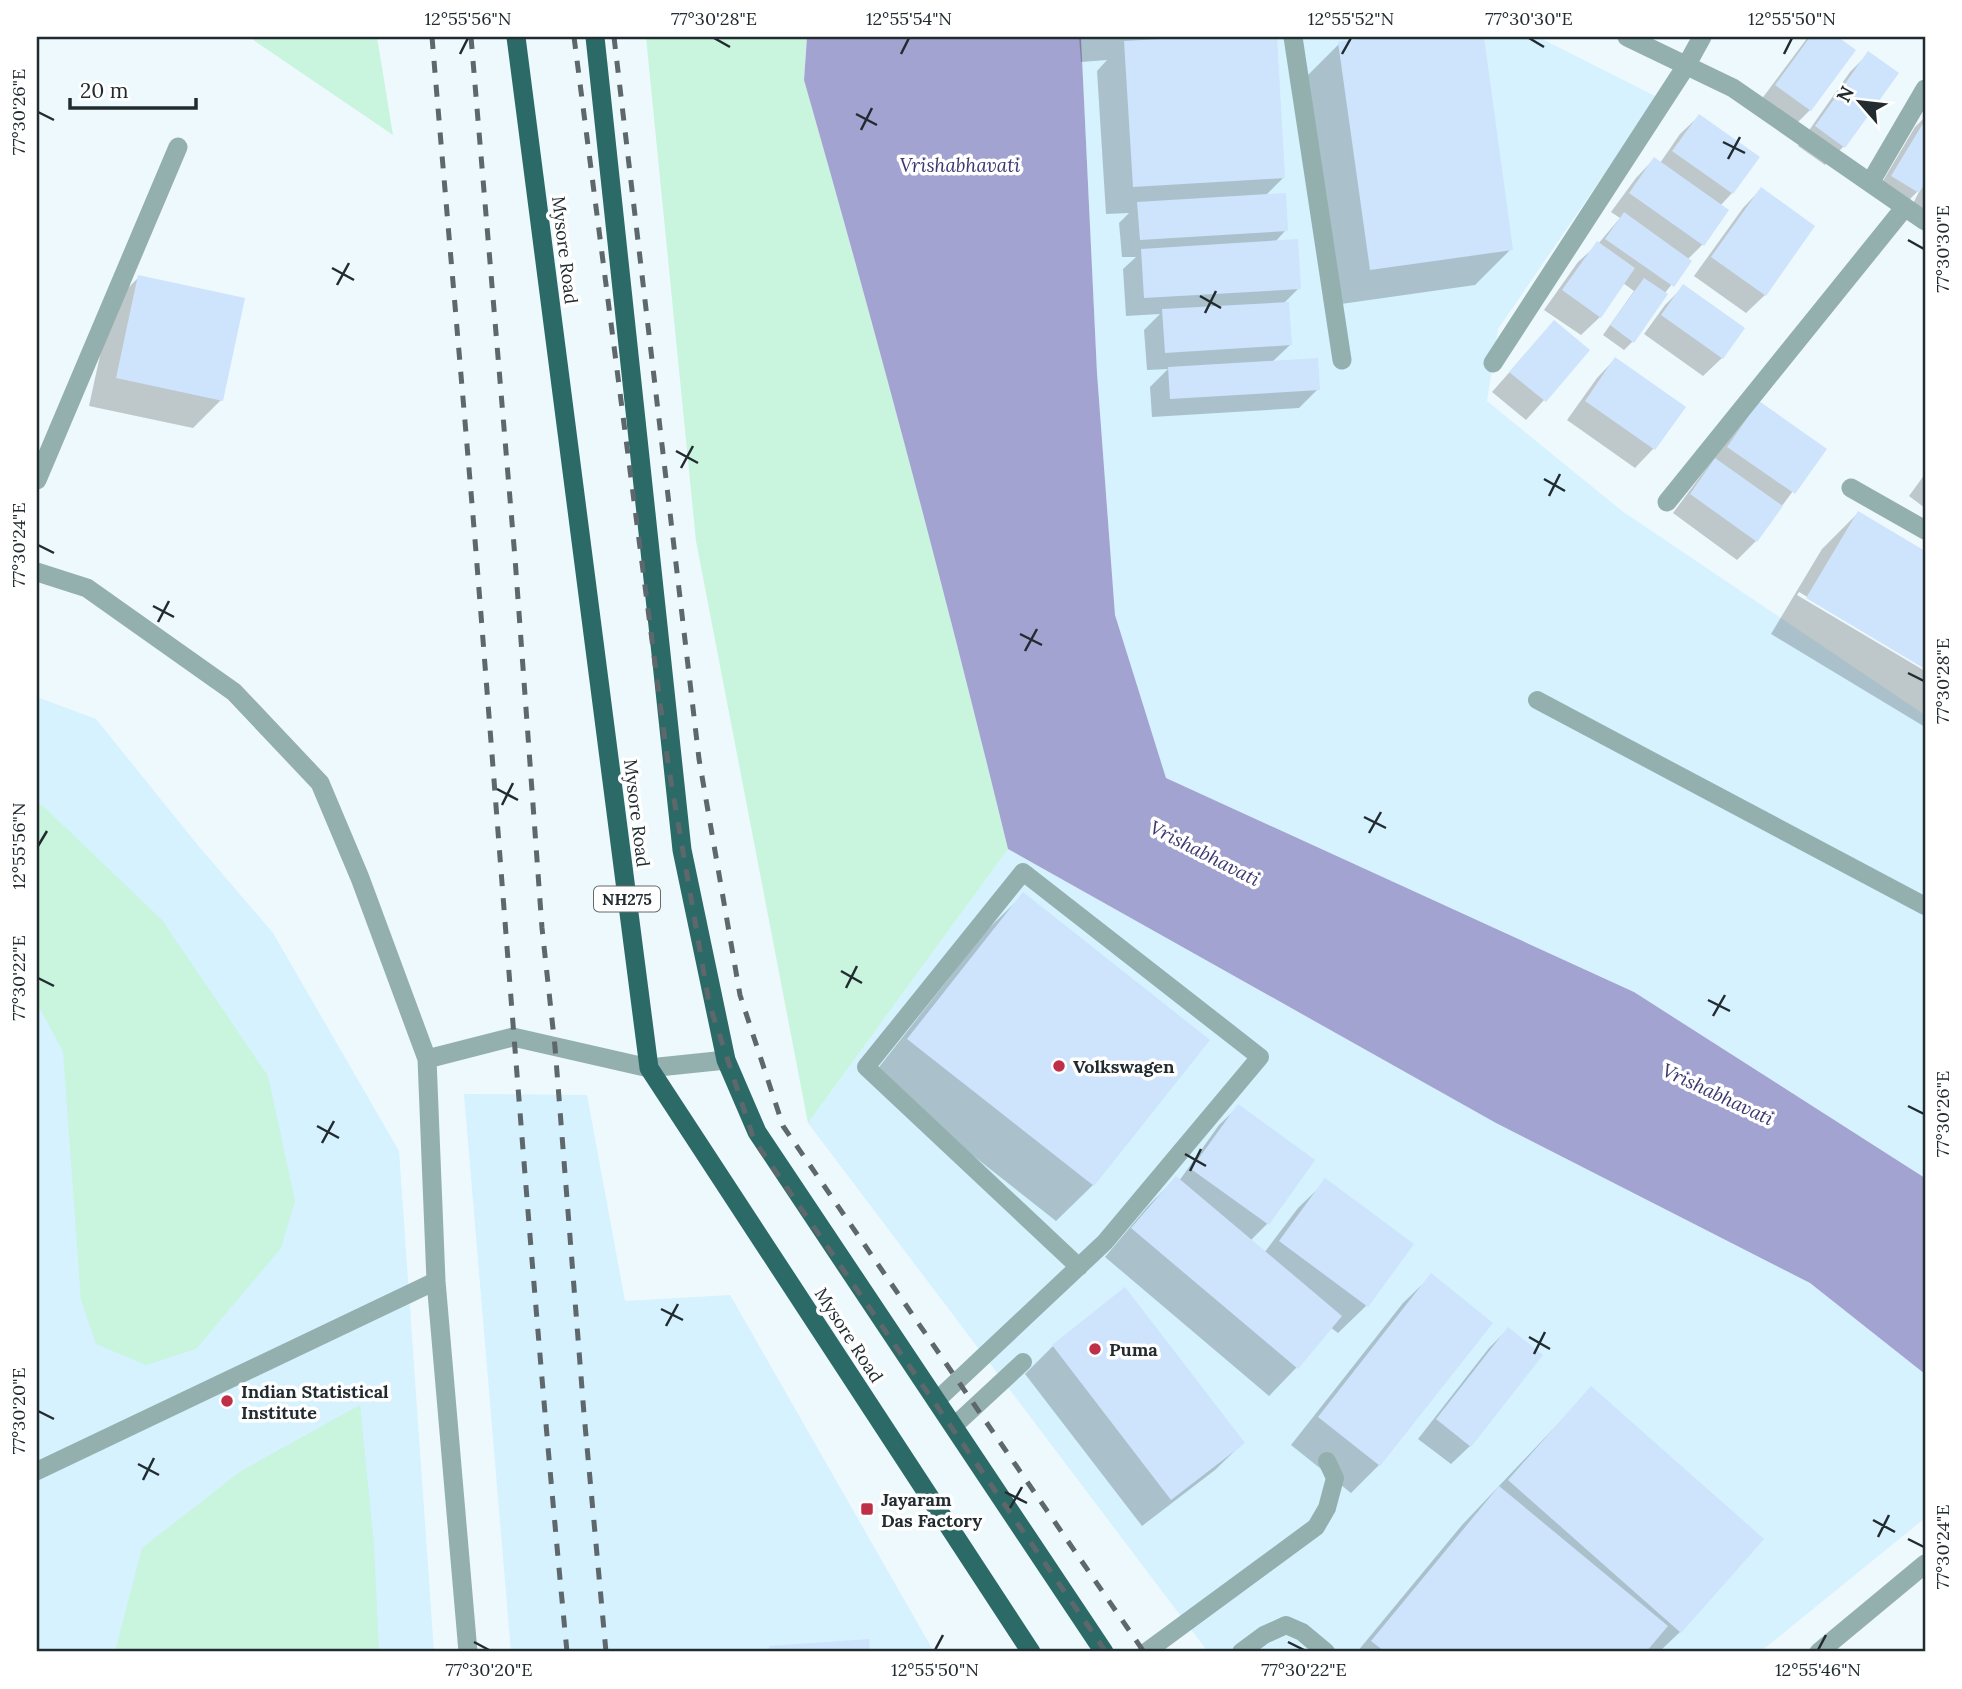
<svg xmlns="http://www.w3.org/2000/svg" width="1962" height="1689" viewBox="0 0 1962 1689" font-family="Lora,serif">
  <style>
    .built { fill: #d5f2fe }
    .green { fill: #c9f4dd }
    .water { fill: #a3a3d2 }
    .shadow { fill: #0003 }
    .building { fill: #cee3fc }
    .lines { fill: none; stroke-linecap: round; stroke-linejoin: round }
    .service { stroke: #94b0ae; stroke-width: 18 }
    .minor { stroke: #94b0ae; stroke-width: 19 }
    .tertiary { stroke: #94b0ae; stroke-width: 19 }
    .trunk { stroke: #2c6a68; stroke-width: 19 }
    .rail { stroke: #5e686c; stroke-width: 5; stroke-dasharray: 12 12; stroke-linecap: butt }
    .ticks { fill: none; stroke: #222c30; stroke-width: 2.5 }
    .poi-dot { fill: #bf2f47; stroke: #fff; stroke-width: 2.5 }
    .labels { text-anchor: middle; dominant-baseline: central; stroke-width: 7; stroke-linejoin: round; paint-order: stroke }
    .shield { fill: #fff; stroke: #646b6e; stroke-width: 2 }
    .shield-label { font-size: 16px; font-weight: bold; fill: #222c30 }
    .street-label { font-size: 18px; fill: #222c30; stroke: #fff }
    .poi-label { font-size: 18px; font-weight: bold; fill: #222c30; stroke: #fff; text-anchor: start }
    .water-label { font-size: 19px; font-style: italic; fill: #3b3670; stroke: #fff }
    .neatline { fill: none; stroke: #222c30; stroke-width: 2.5 }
    .ticks-label { font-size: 18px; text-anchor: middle; fill: #222c30 }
  </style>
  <rect width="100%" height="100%" fill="#eef9fd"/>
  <path class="built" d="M 1081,37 L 1538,37 L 1657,97 L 1498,329 L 1487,401 L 1622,511 L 1925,715 L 1925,1178 L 1634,992 L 1166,778 L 1115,615 L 1097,373 Z
    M 37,697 L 96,719 L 196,843 L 273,933 L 399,1151 L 434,1652 L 37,1652 Z
    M 1008,849 L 1496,1123 L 1810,1283 L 1925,1374 L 1925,1518 L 1760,1652 L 1208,1652 L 808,1123 Z
    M 464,1094 L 587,1095 L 625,1301 L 730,1295 L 934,1652 L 511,1652 Z"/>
  <path class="green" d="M 249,37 L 377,37 L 393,135 Z
    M 646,37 L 807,37 L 804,80 C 877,335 945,591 1008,849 L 808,1123 L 696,541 Z
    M 37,803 L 43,806 L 162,920 L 268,1076 L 295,1201 L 281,1248 L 196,1349 L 146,1365 L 96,1344 L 81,1300 L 63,1051 L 40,1009 L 37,1008 Z
    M 360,1405 L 374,1545 L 379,1652 L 115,1652 L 142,1548 L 241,1471 Z"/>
  <path class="water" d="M 807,37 L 1081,37 L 1097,373 L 1115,615 L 1166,778 L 1634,992 L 1925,1178 L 1925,1374 L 1810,1283 L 1496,1123 L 1008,849 C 945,591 877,335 804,80 Z"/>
  <path class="shadow" d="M 1079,37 L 1276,37 L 1283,178 L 1265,196 L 1286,230 L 1274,243 L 1299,288 L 1283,304 L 1290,345 L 1272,362 L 1318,389 L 1299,408 L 1152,417 L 1150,387 L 1168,369 L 1147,370 L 1144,330 L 1160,314 L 1126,316 L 1123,269 L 1136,257 L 1122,257 L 1119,223 L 1129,213 L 1106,214 L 1097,71 L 1107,60 L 1081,62 Z
    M 1388,37 L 1483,37 L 1511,249 L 1475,285 L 1334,305 L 1303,80 L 1339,44 Z
    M 1808,37 L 1835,37 L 1854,50 L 1810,110 L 1791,129 L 1758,104 Z
    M 1869,53 L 1843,147 L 1825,165 L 1798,146 L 1850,72 Z
    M 1699,116 L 1732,193 L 1720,206 L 1702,245 L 1687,260 L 1690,262 L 1664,294 L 1633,341 L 1624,350 L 1603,335 L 1634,291 L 1623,283 L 1600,317 L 1581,335 L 1544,310 L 1578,262 L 1598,244 L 1620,218 L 1611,212 L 1636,178 L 1654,159 L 1660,163 L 1680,134 Z
    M 1925,117 L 1925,231 L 1905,219 L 1921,188 L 1899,210 L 1874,196 L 1915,127 Z
    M 1761,189 L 1765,295 L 1746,313 L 1694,276 L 1743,208 Z
    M 139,277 L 221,400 L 193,428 L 89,406 L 111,305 Z
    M 1684,286 L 1722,358 L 1703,376 L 1644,334 L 1665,305 Z
    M 1554,322 L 1588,351 L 1526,420 L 1492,392 Z
    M 1615,359 L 1683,407 L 1653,449 L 1635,468 L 1567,420 L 1597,378 Z
    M 1759,404 L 1824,449 L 1756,541 L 1737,560 L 1673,513 L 1741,422 Z
    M 1925,474 L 1925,508 L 1909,496 Z
    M 1858,513 L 1925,553 L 1925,667 L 1799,592 L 1797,595 L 1925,671 L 1925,727 L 1771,634 L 1822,549 Z
    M 1024,894 L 1208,1040 L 1093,1185 L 1056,1221 L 872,1076 L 987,930 Z
    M 1238,1107 L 1313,1161 L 1267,1224 L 1250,1241 L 1264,1253 L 1298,1208 L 1326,1181 L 1366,1306 L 1338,1333 L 1330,1327 L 1296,1368 L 1269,1396 L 1105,1257 L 1148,1206 L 1176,1178 L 1179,1181 L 1219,1125 Z
    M 1431,1276 L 1379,1465 L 1351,1493 L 1291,1445 L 1403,1303 Z
    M 1508,1329 L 1470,1446 L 1451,1464 L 1418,1439 L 1489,1348 Z
    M 1053,1346 L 1243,1443 L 1215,1470 L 1142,1526 L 1025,1374 Z
    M 1591,1389 L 1761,1539 L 1680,1632 L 1659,1652 L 1357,1652 L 1462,1525 Z
    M 867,1641 L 868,1652 L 766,1652 L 770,1648 Z"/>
  <path class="building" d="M 1196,37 L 1277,37 L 1285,178 L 1133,187 L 1124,41 Z
    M 1375,37 L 1484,37 L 1513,250 L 1370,270 L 1338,42 Z
    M 1810,37 L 1838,37 L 1856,50 L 1811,111 L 1775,85 Z
    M 1868,51 L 1899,73 L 1845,148 L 1815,126 Z
    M 1699,114 L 1760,157 L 1733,194 L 1672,151 Z
    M 1925,120 L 1925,183 L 1919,193 L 1891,176 Z
    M 1654,157 L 1729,210 L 1704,246 L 1629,193 Z
    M 1761,187 L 1815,226 L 1766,296 L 1711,257 Z
    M 1286,193 L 1288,231 L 1140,240 L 1137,202 Z
    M 1624,212 L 1692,261 L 1674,287 L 1605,239 Z
    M 1298,239 L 1301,289 L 1144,298 L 1141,249 Z
    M 1597,241 L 1635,268 L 1601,318 L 1562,290 Z
    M 138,275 L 245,298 L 223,401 L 116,378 Z
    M 1644,278 L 1668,294 L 1634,343 L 1610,325 Z
    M 1683,284 L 1745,328 L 1723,359 L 1661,315 Z
    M 1289,302 L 1292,345 L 1165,353 L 1162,309 Z
    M 1554,320 L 1590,350 L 1546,402 L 1509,372 Z
    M 1615,357 L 1686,407 L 1655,450 L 1585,401 Z
    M 1318,358 L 1320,390 L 1170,399 L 1168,367 Z
    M 1759,401 L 1827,449 L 1795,494 L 1727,447 Z
    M 1715,458 L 1783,506 L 1757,542 L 1690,494 Z
    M 1858,511 L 1925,551 L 1925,669 L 1806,598 Z
    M 1023,892 L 1210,1040 L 1094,1186 L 907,1039 Z
    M 1238,1104 L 1315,1160 L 1269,1225 L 1191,1169 Z
    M 1176,1176 L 1342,1316 L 1298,1369 L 1131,1228 Z
    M 1325,1178 L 1414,1244 L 1368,1307 L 1279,1241 Z
    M 1431,1273 L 1493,1323 L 1380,1466 L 1318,1417 Z
    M 1125,1287 L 1245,1443 L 1171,1500 L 1052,1345 Z
    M 1508,1327 L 1543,1355 L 1471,1447 L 1436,1419 Z
    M 1591,1386 L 1764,1539 L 1681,1633 L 1508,1480 Z
    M 1499,1486 L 1668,1626 L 1646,1652 L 1385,1652 L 1371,1641 Z
    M 869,1639 L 870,1652 L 770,1652 L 769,1646 Z"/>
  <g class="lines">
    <path class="service" d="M 1537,700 L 1925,906
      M 936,1401 L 1105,1242 L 1260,1057 L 1023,872 L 866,1067 L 1079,1267
      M 954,1426 L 1023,1362
      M 37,1471 L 436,1281
      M 1146,1652 L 1316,1527 L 1327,1508 L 1335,1478 L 1327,1461
      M 1241,1652 L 1264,1635 L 1286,1625 L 1302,1632 L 1326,1652"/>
    <path class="minor" d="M 1293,37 L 1342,360
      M 1627,37 L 1733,88 L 1925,221
      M 1870,183 L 1925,89
      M 1493,363 L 1686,66 L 1702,37
      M 37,480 L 178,147
      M 1851,488 L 1925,530
      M 1667,502 L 1905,207"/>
    <path class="tertiary" d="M 37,572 L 87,588 L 234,692 L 320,783 L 360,878 L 427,1059 L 513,1037 L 649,1068 L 726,1060
      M 427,1059 L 436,1281 L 468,1652
      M 1819,1652 L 1925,1564"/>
    <path class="trunk" d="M 516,37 L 649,1068 L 1031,1652
      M 595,37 L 682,850 L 726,1060 L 757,1132 L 1104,1652"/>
    <path class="rail" d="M 432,37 C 446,204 461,372 475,540 C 505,911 531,1282 567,1652
      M 471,37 L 515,558 L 542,928 L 555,1047 L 584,1414 L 606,1652
      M 574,37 L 668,764 L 709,1003 L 754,1140 L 1106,1652
      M 614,37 L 699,759 L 740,995 L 783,1126 L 1144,1652"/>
  </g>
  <path class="ticks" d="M 714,38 L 730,47M 1529,38 L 1544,47M 460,54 L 468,38M 901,54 L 909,38M 1342,54 L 1351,38M 1784,54 L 1792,38M 38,112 L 54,120M 856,114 L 877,125M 861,130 L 872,108M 1723,142 L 1745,153M 1728,159 L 1740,137M 1908,240 L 1924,249M 332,268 L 354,280M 337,285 L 349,263M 1200,296 L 1221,308M 1205,313 L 1216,291M 676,451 L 698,463M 681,468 L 693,446M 1544,479 L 1565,491M 1549,496 L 1560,474M 38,545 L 54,553M 153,606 L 174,617M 158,622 L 169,601M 1020,634 L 1042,645M 1025,651 L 1037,629M 1908,673 L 1924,681M 497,789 L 518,800M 502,805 L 513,783M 1364,817 L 1386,828M 1369,833 L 1381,812M 38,846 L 47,831M 841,971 L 862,983M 38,978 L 54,986M 846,988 L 857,966M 1708,1000 L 1730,1011M 1713,1016 L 1725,995M 1908,1106 L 1924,1114M 317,1126 L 339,1138M 322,1143 L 334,1121M 1185,1154 L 1206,1166M 1190,1171 L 1201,1149M 661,1309 L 683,1320M 666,1326 L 678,1304M 1529,1337 L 1550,1349M 1534,1354 L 1545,1332M 38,1411 L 54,1419M 138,1464 L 159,1475M 143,1480 L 154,1458M 1005,1492 L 1027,1503M 1010,1508 L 1022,1487M 1873,1520 L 1895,1532M 1878,1537 L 1889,1515M 1908,1539 L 1924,1547M 474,1642 L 489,1650M 1288,1642 L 1304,1650M 935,1650 L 943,1635M 1818,1650 L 1826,1635"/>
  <g class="poi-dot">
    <circle cx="1059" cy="1066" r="7"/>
    <circle cx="1095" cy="1349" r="7"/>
    <circle cx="227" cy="1401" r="7"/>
    <rect x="860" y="1502" width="14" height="14" rx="3.5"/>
  </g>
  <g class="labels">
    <rect class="shield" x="594" y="886.5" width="66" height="25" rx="5"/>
    <g class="shield-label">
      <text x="627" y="899">NH275</text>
    </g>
    <g class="street-label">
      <text transform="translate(565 250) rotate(83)">Mysore Road</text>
      <text transform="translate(637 813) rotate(83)">Mysore Road</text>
      <text transform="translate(849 1335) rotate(57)">Mysore Road</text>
    </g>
    <g class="poi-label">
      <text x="1073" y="1066">Volkswagen</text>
      <text x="1109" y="1349">Puma</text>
      <text x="241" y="1391">Indian Statistical<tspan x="241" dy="21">Institute</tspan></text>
      <text x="881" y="1499">Jayaram<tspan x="881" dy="21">Das Factory</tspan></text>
    </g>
    <g class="water-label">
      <text x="960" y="165">Vrishabhavati</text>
      <text transform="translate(1205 853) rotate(27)">Vrishabhavati</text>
      <text transform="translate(1718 1094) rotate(25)">Vrishabhavati</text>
    </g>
  </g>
  <rect width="1962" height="1689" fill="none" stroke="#ffffff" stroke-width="77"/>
  <g transform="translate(1860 102) rotate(298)" stroke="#ffffff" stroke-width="5" paint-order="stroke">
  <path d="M0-5L12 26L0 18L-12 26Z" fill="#222c30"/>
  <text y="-10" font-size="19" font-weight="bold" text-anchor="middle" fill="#222c30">N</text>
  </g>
  <path d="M70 98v10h126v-10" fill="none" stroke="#222c30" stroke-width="3.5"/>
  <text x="80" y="98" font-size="21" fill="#222c30" stroke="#ffffff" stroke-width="5" paint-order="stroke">20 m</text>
  <rect x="38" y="38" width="1886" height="1612" class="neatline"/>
  <g class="ticks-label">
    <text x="468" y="25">12°55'56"N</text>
    <text x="714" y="25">77°30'28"E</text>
    <text x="909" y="25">12°55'54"N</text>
    <text x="1351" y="25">12°55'52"N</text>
    <text x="1529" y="25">77°30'30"E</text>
    <text x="1792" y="25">12°55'50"N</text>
    <text transform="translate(19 112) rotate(-90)" y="6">77°30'26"E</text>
    <text transform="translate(1943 249) rotate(-90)" y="6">77°30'30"E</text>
    <text transform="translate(19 545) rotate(-90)" y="6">77°30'24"E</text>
    <text transform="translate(1943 681) rotate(-90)" y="6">77°30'28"E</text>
    <text transform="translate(19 846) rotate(-90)" y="6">12°55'56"N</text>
    <text transform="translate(19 978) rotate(-90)" y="6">77°30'22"E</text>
    <text transform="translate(1943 1114) rotate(-90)" y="6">77°30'26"E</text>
    <text transform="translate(19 1411) rotate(-90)" y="6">77°30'20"E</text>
    <text transform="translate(1943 1547) rotate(-90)" y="6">77°30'24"E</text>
    <text x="489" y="1676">77°30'20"E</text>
    <text x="935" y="1676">12°55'50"N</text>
    <text x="1304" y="1676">77°30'22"E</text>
    <text x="1818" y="1676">12°55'46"N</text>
  </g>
</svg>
